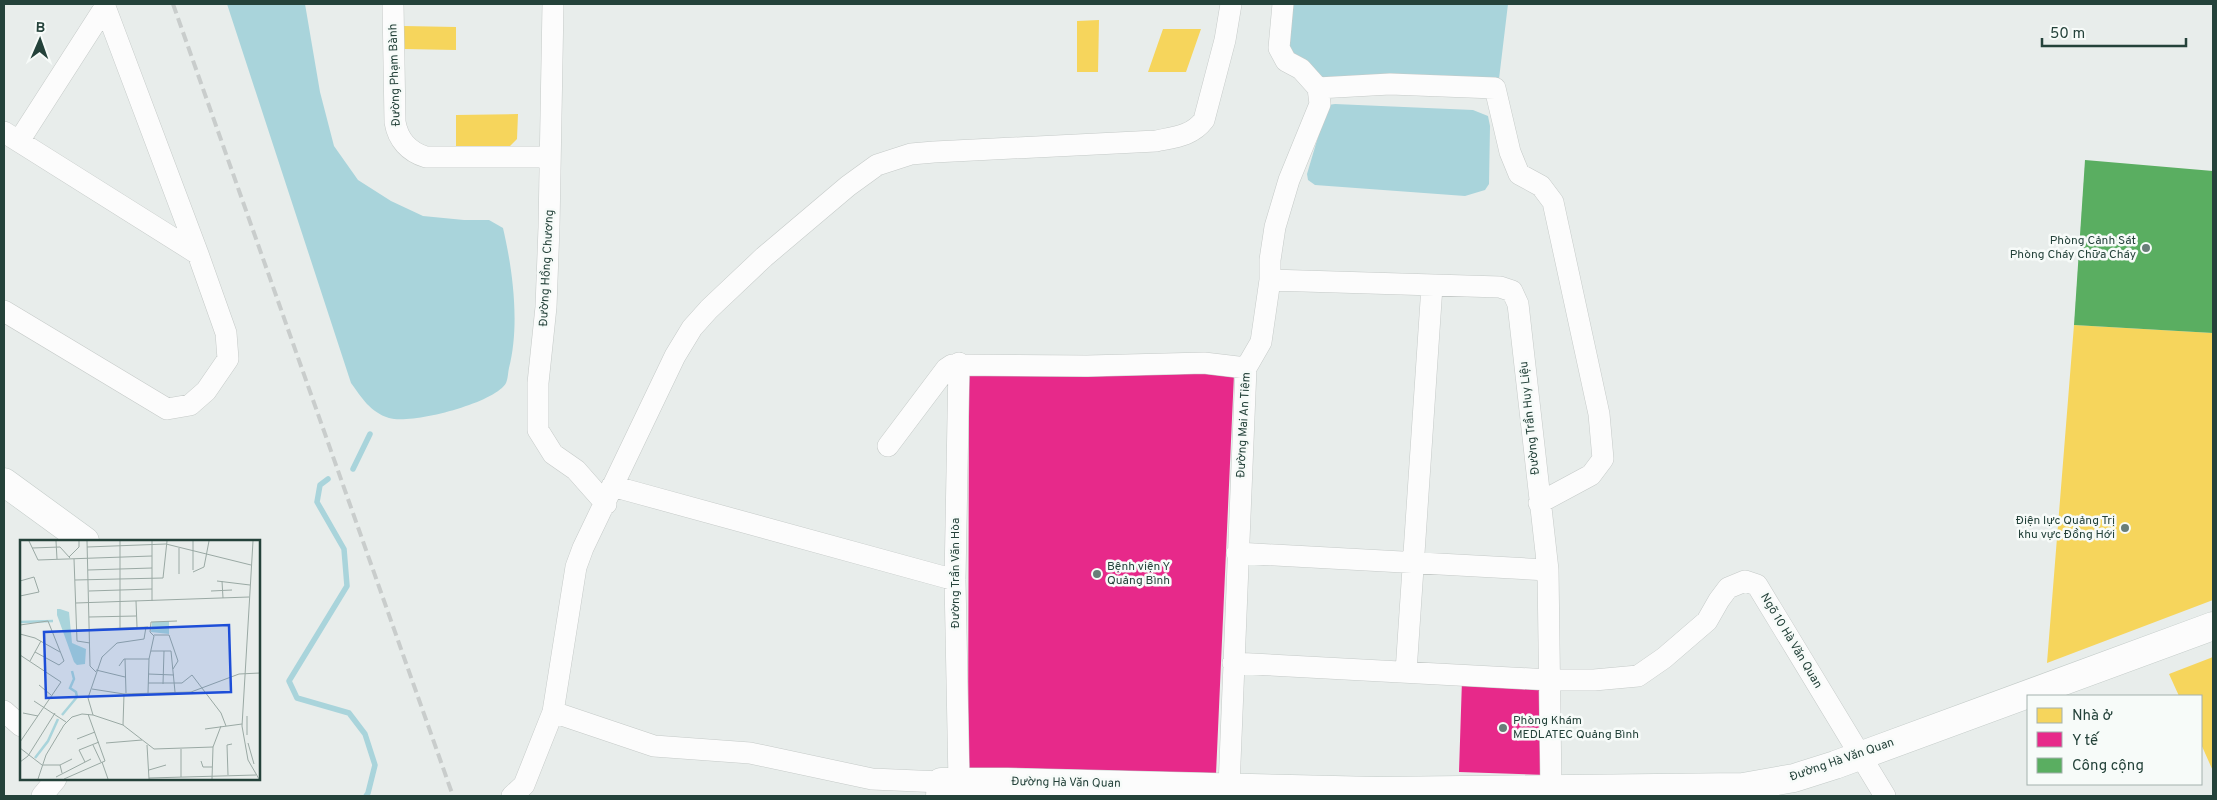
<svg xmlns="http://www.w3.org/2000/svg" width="2217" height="800" viewBox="0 0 2217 800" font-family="Overpass,sans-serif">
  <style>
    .water { fill: #a9d4db }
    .homes { fill: #f6d55c }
    .health { fill: #e7298a }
    .public { fill: #5aae61 }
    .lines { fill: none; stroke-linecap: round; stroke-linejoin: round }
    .stream { stroke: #a9d4db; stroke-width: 5.5 }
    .street-casing { stroke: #c5cac8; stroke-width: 22 }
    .secondary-casing { stroke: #c3cbc8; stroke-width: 29 }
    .street { stroke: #fcfcfc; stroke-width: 21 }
    .secondary { stroke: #fcfcfc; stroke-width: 28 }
    .rail { stroke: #c9cdcc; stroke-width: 4; stroke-dasharray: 10 5; stroke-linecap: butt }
    .poi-dot { fill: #697e78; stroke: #f7fbf9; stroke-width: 2 }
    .labels { text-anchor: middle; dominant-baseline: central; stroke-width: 5; stroke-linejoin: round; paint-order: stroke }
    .street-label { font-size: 12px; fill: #24423a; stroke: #f7fbf9 }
    .poi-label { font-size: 12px; fill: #24423a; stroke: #f7fbf9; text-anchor: end }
    .inset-river { fill: none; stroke: #a9d4db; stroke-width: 2.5 }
    .inset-road { fill: none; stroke: #9aa9a4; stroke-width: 1 }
    .view { fill: #1d4ed8; fill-opacity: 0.15; stroke: #1d4ed8; stroke-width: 2.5 }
    .inset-edge { fill: none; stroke: #24423a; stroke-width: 2.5 }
  </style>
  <rect width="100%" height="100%" fill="#e8edeb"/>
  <path class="water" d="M 227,4 L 305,4 L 320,92 L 334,146 L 358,180 L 391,201 L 423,216 L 464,220 L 489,220 L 503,228 C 513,271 520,325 509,368 C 508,372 508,379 506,383 C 495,403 411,425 389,418 C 370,412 362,398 351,383 Z
    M 1288,4 L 1508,4 L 1499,79 L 1315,77 L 1284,52 Z
    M 1335,104 L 1473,110 L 1488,116 L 1490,126 L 1489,184 L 1485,190 L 1465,196 L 1315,185 L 1308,180 L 1307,174 L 1326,110 L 1328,105 Z"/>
  <path class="homes" d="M 1099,20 L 1098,72 L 1077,72 L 1077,21 Z
    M 404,26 L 456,27 L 456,50 L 404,49 Z
    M 1163,29 L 1201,29 L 1186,72 L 1148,72 Z
    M 518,114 L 517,139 L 505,151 L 456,151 L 456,115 Z
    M 2116,180 L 2213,186 L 2213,206 L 2151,201 L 2142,305 L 2114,302 L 2124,198 L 2113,198 Z
    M 2074,325 L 2213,333 L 2213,600 L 2047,663 Z
    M 2213,657 L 2213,771 L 2201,744 L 2201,696 L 2179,696 L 2169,674 Z"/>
  <path class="health" d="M 969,374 L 1234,374 L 1216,774 L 968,774 Z
    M 1462,680 L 1545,684 L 1544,775 L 1459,772 Z"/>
  <path class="public" d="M 2085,160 L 2213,171 L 2213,333 L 2074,325 Z"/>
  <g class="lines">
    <path class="stream" d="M 353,469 L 370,434
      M 328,479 L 320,485 L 317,502 L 344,549 L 347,586 L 289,681 L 297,698 L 349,713 L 365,734 L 375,765 L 368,793 L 366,796"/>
    <defs>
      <path id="street" d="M 393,4 L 395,122 C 398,140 409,152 426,157 L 550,157
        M 553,4 L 549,227 L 546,307 L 538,383 L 538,430 L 553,454 L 576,470 L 606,504
        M 1318,88 L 1390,84 L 1495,88 L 1510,152 L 1519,174 L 1541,186 L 1553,202 L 1599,414 L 1603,459 L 1591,475 L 1539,503
        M 4,132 L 198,254
        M 19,141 L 105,7
        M 1270,280 L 1500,287 L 1512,291 L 1518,304 L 1548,570 L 1551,789
        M 4,311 L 167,409 L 190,405 L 206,391 L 228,359 L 226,333 L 198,254 L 104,4
        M 959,363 L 955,580 L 959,782
        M 888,446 L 946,369 L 952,365 L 1087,366 L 1204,363 L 1246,368
        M 612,486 L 955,580
        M 1237,553 L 1548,570
        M 1233,663 L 1550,680 L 1594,680 L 1638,676 L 1664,658 L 1707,621 L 1719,600 L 1728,588 L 1745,581 L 1757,585 L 1885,796
        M 1406,672 L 1432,286
        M 4,711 L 21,726
        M 553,712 L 654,746 L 750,753 L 872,779 L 941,782
        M 1229,787 L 1246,368 L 1261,342 L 1270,280 L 1270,260 L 1275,227 L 1289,180 L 1320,104 L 1318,88 L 1301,69 L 1286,61 L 1279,48 L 1283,4
        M 42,796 L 56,779
        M 512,796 L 524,785 L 553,712 L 576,567 L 583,548 L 675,356 L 692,328 L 709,309 L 764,257 L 848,186 L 877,165 L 911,154 L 934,152 L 1156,141 C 1175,137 1192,136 1204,120 L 1225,40 L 1231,4"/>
      <path id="secondary" d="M 4,482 L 85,541
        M 940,796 L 941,782 L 1007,782 L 1377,791 L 1743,787 L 1794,778 L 1835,765 L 2213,626"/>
    </defs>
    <use href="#street" class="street-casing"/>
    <use href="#secondary" class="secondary-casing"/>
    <use href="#street" class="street"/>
    <use href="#secondary" class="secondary"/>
    <path class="rail" d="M 173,4 L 453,796"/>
  </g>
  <g class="poi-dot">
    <circle cx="2146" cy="248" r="5"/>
    <circle cx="2125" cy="528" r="5"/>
    <circle cx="1097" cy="574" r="5"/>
    <circle cx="1503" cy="728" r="5"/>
  </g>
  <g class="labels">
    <g class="street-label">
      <text transform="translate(395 75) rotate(-92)">Đường Phạm Bành</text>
      <text transform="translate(547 268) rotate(-87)">Đường Hồng Chương</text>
      <text transform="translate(1530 418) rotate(-96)">Đường Trần Huy Liệu</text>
      <text transform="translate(1244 425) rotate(-87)">Đường Mai An Tiêm</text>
      <text transform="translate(956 573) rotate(-90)">Đường Trần Văn Hòa</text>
      <text transform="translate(1791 641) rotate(59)">Ngõ 10 Hà Văn Quan</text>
      <text transform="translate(1842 760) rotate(-19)">Đường Hà Văn Quan</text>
      <text transform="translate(1066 783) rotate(1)">Đường Hà Văn Quan</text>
    </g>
    <g class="poi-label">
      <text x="2136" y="241">Phòng Cảnh Sát<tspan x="2136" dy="14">Phòng Cháy Chữa Cháy</tspan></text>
      <text x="2115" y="521">Điện lực Quảng Trị<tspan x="2115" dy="14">khu vực Đồng Hới</tspan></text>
      <text x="1107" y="567" text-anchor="start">Bệnh viện Y<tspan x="1107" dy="14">Quảng Bình</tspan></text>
      <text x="1513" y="721" text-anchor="start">Phòng Khám<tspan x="1513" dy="14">MEDLATEC Quảng Bình</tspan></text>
    </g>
  </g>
  <g transform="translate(20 540)">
    <rect width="240" height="240" fill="#e8edeb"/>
    <path d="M 40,69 L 49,72 L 52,103 L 66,109 L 65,124 L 57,125 L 54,122 L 37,75 L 37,69 ZM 149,81 L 149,94 L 131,92 L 132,82 Z" fill="#a9d4db"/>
    <path class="inset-river" d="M 0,82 L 33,81M 42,175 L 57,157 L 56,152 L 50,148 L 54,139 L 52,131M 15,218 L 28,201 L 38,179"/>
    <path class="inset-road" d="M 9,1 L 18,20 L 132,16M 36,1 L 37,19M 67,1 L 70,126 L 76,132M 132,1 L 132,61M 173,1 L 173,30M 233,1 L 222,186 L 228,220 L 239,239M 67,7 L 146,4 L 231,25M 12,8 L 40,7 L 50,18M 49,17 L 59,7 L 59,1M 54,19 L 57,101 L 70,103M 68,30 L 132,28M 173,32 L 184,27 L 189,1M 159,34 L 159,8M 55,40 L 143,38 L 147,1M 0,41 L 14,37 L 19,52 L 0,56M 197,41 L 230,45M 202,41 L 203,58M 69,51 L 132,49M 191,51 L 212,50M 116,61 L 117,87M 56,63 L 229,57M 69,77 L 116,76M 0,85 L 28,81 L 44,121 L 39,125 L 15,112M 100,88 L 100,1M 56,90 L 128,87M 0,94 L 15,98 L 40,112M 134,95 L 149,95 L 158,121 L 153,129M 131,111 L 151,111 L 155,152M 0,115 L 41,142M 105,119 L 106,153M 10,121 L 21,101M 99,126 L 104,119 L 129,119M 76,130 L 105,137M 128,134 L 154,135M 128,143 L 162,143 L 172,135 L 201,173 L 206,186M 143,144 L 144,111M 19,145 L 31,155M 72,149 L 104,154 L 103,185M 128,153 L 129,119 L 134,96 L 130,92 L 131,82 L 157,81M 104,154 L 171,152 L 219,134 L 240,133M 14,161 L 46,182M 3,173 L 18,176M 73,175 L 68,158 L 82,117 L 97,103 L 124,99 L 126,87M 185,189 L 222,184M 227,195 L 227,176M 57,199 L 75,192M 0,202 L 41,142M 86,203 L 122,200M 228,203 L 234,224M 73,205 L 81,222M 127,205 L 129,239M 0,208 L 22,225M 181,221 L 183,227 L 192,227M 0,222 L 8,216 L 35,173M 65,222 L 59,210 L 79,202M 82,222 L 88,239M 23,225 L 40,225M 129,230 L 146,225M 42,233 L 40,225 L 52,219M 208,235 L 207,205 L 212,204M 36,237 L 71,219M 161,237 L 161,209M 129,238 L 236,235M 18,239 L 26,215 L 44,185 L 52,177 L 62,174 L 73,175 L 103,185 L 134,209 L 193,207M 44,239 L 85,221 L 68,174M 192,239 L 193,207 L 201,186"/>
    <path class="view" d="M 209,85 L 211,152 L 26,158 L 24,92 Z"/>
    <rect width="240" height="240" class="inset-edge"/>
  </g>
  <rect width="2217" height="800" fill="none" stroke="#24423a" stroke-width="10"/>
  <rect x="2027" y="695" width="175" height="90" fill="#f7fbf9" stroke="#a3b1ad"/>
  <rect x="2037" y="708" width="25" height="15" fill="#f6d55c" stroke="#a3b1ad"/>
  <text x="2072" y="720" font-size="15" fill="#24423a">Nhà ở</text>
  <rect x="2037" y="732" width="25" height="15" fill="#e7298a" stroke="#a3b1ad"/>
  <text x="2072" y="745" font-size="15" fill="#24423a">Y tế</text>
  <rect x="2037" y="758" width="25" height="15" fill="#5aae61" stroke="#a3b1ad"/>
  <text x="2072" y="770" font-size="15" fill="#24423a">Công cộng</text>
  <g transform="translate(40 40) rotate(2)" stroke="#f7fbf9" stroke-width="4" paint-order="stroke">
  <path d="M0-4L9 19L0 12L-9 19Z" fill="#24423a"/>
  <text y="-8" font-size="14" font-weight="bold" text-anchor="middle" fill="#24423a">B</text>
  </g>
  <path d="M2042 38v8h144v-8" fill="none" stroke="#24423a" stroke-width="2.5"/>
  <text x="2050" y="38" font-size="15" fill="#24423a" stroke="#f7fbf9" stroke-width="4" paint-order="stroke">50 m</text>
</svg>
